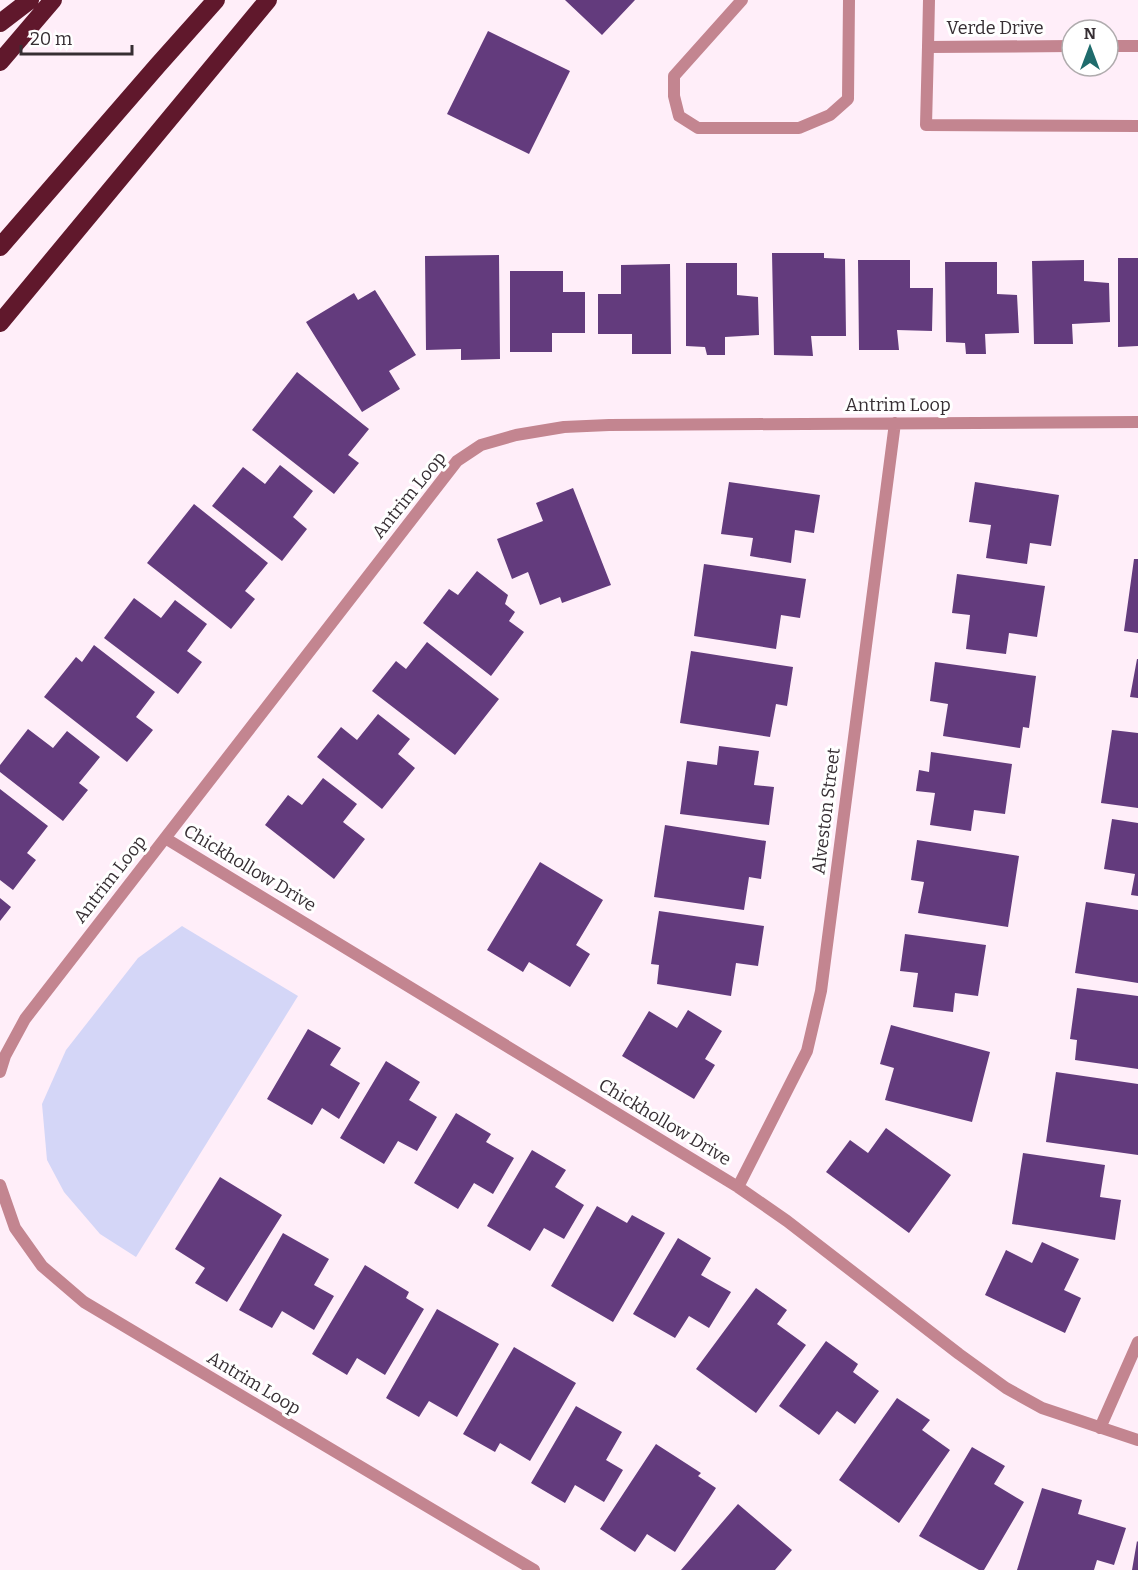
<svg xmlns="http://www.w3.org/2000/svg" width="1138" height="1570" viewBox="0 0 1138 1570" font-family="Bitter,serif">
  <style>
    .water { fill: #d4d6f7 }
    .building { fill: #633b7d }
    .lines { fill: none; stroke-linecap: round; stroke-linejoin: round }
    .lane { stroke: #c38590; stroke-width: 12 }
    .street { stroke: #c38590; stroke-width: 12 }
    .highway { stroke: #60182c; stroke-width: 18 }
    .labels { text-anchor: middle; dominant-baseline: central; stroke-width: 6; stroke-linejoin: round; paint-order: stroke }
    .street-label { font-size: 18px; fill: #362e33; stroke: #fff }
  </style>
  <rect width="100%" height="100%" fill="#ffeef9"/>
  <path class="water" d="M 182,926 L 298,996 L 136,1257 L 100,1234 L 64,1192 L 47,1160 L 42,1104 L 66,1050 L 138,958 Z"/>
  <path class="building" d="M 565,0 L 635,0 L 602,35 Z
    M 488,31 L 570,71 L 529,154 L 447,114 Z
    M 772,253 L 824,253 L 824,258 L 845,259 L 846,336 L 811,336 L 813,356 L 774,355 Z
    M 499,255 L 500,359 L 461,360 L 461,349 L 426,350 L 425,256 Z
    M 1118,258 L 1138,258 L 1138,346 L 1118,347 Z
    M 858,260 L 910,260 L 910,288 L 933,288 L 932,331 L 897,330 L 899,350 L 859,350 Z
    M 1084,260 L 1084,281 L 1109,283 L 1110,322 L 1072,324 L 1073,344 L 1034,344 L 1032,261 Z
    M 945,262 L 997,262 L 997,294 L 1017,295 L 1019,333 L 985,334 L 986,354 L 966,354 L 965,343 L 946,342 Z
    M 686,263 L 737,263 L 737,295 L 758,297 L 759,335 L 725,337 L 725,355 L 707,355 L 705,347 L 686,346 Z
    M 670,264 L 671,354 L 632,354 L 632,334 L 598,334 L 598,294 L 621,294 L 621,265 Z
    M 510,271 L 563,271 L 563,292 L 585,292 L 585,333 L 552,333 L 552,352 L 510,352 Z
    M 375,290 L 416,355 L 389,371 L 400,389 L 362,412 L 306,322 L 354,293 L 358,300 Z
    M 297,372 L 369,429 L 348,455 L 359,463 L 334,494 L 252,430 Z
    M 280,465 L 313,491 L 293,517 L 307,529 L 282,561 L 212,506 L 243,467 L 265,484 Z
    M 729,482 L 820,495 L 814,533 L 795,530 L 791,563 L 750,556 L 753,538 L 721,534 Z
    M 975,482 L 1059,495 L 1051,546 L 1030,543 L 1027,564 L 986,558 L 991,525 L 969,522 Z
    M 573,488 L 611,585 L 562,603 L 560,597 L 540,605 L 528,572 L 512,579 L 497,539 L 543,521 L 536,503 Z
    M 194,504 L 268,563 L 245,591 L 255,599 L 231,629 L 147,563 Z
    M 1134,559 L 1138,559 L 1138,633 L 1124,631 Z
    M 704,564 L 806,579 L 800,618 L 781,615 L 776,649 L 694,636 Z
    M 477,571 L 508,595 L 505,604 L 515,612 L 509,621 L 524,632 L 491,676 L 423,623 L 449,589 L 458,595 Z
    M 957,574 L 1045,586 L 1037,637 L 1009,633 L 1006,654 L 966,649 L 970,615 L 952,613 Z
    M 134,598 L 161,618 L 175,600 L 207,624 L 187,651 L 202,662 L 178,694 L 104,638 Z
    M 427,642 L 499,699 L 455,755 L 372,691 L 396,661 L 406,669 Z
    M 94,645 L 155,692 L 136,717 L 153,730 L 127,762 L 44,697 L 76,657 L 82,662 Z
    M 691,651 L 793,667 L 787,706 L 776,704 L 770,737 L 680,723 Z
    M 1137,659 L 1138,659 L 1138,698 L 1130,697 Z
    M 935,662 L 1036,676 L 1029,728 L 1023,727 L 1020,748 L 943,736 L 948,704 L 930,701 Z
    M 378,714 L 410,739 L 398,754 L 415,768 L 382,809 L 317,757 L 341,727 L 357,740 Z
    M 28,729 L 53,748 L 67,731 L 100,757 L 79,783 L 88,790 L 63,821 L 0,772 L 0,765 Z
    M 1112,730 L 1138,733 L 1138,808 L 1101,803 Z
    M 719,746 L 759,751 L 754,785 L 774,787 L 769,825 L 680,814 L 687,761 L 717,765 Z
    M 931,752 L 1012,764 L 1005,814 L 974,810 L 971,831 L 930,825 L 935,793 L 916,791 L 919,770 L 929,772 Z
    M 323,778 L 357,804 L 343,822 L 365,839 L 334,879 L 265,825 L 288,795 L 302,805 Z
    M 0,789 L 48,826 L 27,853 L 36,860 L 13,890 L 0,880 Z
    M 1112,819 L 1138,823 L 1138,896 L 1131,895 L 1135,874 L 1104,869 Z
    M 665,825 L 766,841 L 761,879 L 749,877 L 744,910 L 654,897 Z
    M 917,840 L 1019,856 L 1008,927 L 918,913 L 924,882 L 911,880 Z
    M 540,862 L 603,900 L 576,945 L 590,954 L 570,987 L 529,962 L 523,972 L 487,950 Z
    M 0,898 L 11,907 L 0,921 Z
    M 1086,902 L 1138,910 L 1138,983 L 1075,973 Z
    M 659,911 L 764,926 L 758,966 L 736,963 L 731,996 L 657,984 L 659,965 L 651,964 Z
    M 905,934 L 986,945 L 978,996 L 955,993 L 953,1012 L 913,1007 L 918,973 L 900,971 Z
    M 1077,988 L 1138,996 L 1138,1069 L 1075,1060 L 1077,1040 L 1070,1039 Z
    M 688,1010 L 722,1031 L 705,1059 L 715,1065 L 694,1099 L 622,1056 L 649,1011 L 677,1028 Z
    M 891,1025 L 990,1052 L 972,1122 L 885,1100 L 894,1068 L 880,1064 Z
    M 308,1029 L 341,1048 L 330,1065 L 360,1083 L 339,1119 L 322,1108 L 312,1125 L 267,1099 Z
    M 386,1061 L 420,1082 L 409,1100 L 437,1117 L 417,1151 L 398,1141 L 384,1164 L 340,1138 Z
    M 1056,1072 L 1138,1084 L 1138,1155 L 1046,1142 Z
    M 456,1113 L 491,1134 L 486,1142 L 514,1158 L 493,1194 L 474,1183 L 458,1209 L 414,1183 Z
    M 886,1128 L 951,1175 L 909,1233 L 826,1172 L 850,1140 L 868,1153 Z
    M 532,1150 L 566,1170 L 555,1187 L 584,1205 L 564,1239 L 544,1228 L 530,1251 L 487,1226 Z
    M 1023,1153 L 1105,1165 L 1100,1197 L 1121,1200 L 1115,1240 L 1012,1224 Z
    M 220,1177 L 282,1215 L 227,1302 L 195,1283 L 205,1268 L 175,1249 Z
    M 597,1206 L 627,1223 L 632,1215 L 665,1233 L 613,1322 L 551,1286 Z
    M 283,1233 L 329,1259 L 314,1285 L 334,1296 L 314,1330 L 282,1311 L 272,1328 L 239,1310 Z
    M 678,1238 L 711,1258 L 701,1275 L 731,1292 L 709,1328 L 689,1316 L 675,1338 L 633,1314 Z
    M 1042,1242 L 1079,1259 L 1064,1290 L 1081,1298 L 1065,1333 L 985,1295 L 1006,1250 L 1032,1263 Z
    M 365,1265 L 409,1292 L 406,1298 L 424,1309 L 385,1375 L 357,1358 L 347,1375 L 312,1354 Z
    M 756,1288 L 787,1310 L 777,1324 L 806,1345 L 756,1413 L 696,1369 Z
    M 437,1309 L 499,1344 L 457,1417 L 429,1401 L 419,1417 L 386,1398 Z
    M 826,1341 L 858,1364 L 853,1372 L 879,1391 L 855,1424 L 837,1411 L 819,1435 L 779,1406 Z
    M 514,1347 L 576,1383 L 530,1461 L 500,1443 L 495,1452 L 463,1434 Z
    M 897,1398 L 930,1420 L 922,1430 L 950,1450 L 899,1523 L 839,1480 Z
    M 576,1406 L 622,1432 L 606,1460 L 623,1470 L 604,1502 L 575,1485 L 565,1503 L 531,1483 Z
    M 656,1444 L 701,1473 L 698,1476 L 716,1488 L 675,1552 L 647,1534 L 635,1552 L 600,1529 Z
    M 972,1447 L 1005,1466 L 994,1484 L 1024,1502 L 984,1570 L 979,1570 L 919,1536 Z
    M 1042,1488 L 1082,1500 L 1078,1514 L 1126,1528 L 1114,1565 L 1097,1560 L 1094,1570 L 1017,1570 Z
    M 738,1504 L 792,1550 L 775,1570 L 681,1570 Z
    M 1137,1541 L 1138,1542 L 1138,1570 L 1132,1570 Z"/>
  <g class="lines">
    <path class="lane" d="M 742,0 L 674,76 L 674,96 L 679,116 L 698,128 L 799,128 L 830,115 L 848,99 L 849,0
      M 928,47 L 926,125 L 1138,126"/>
    <path class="street" d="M 929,0 L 928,47 L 1072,46
      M 1108,46 L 1138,46
      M 165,838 L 738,1187 L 787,1221 L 959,1354 L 1006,1388 L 1042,1408 L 1138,1440
      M 0,1072 L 5,1056 L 25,1019 L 457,461 L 481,445 L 516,435 L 564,427 L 609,425 L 1138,422
      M 0,1185 L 15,1228 L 42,1266 L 84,1302 L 534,1570
      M 738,1187 L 807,1051 L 821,991 L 895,423
      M 1100,1428 L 1138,1342"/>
    <path class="highway" d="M 0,23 L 30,0
      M 0,62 L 53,0
      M 0,247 L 158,65 L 216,0
      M 0,323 L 268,0"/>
  </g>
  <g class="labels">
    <g class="street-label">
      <text x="995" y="28">Verde Drive</text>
      <text x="898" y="405">Antrim Loop</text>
      <text transform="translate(409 495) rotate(-51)">Antrim Loop</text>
      <text transform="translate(826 811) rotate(-83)">Alveston Street</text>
      <text transform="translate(250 868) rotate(31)">Chickhollow Drive</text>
      <text transform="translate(110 879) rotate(-52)">Antrim Loop</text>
      <text transform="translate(665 1122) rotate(31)">Chickhollow Drive</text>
      <text transform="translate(254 1383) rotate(31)">Antrim Loop</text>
    </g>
  </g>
  <g transform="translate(1090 48)"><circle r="28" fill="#ffffff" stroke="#afabad" stroke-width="1.5"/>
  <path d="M0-4.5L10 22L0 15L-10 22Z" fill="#1f6b6c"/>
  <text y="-9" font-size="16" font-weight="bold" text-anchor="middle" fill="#362e33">N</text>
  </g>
  <path d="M21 45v9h111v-9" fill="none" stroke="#362e33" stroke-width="3"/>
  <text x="30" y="45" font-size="18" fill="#362e33" stroke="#ffffff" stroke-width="4.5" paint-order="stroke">20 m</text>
</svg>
